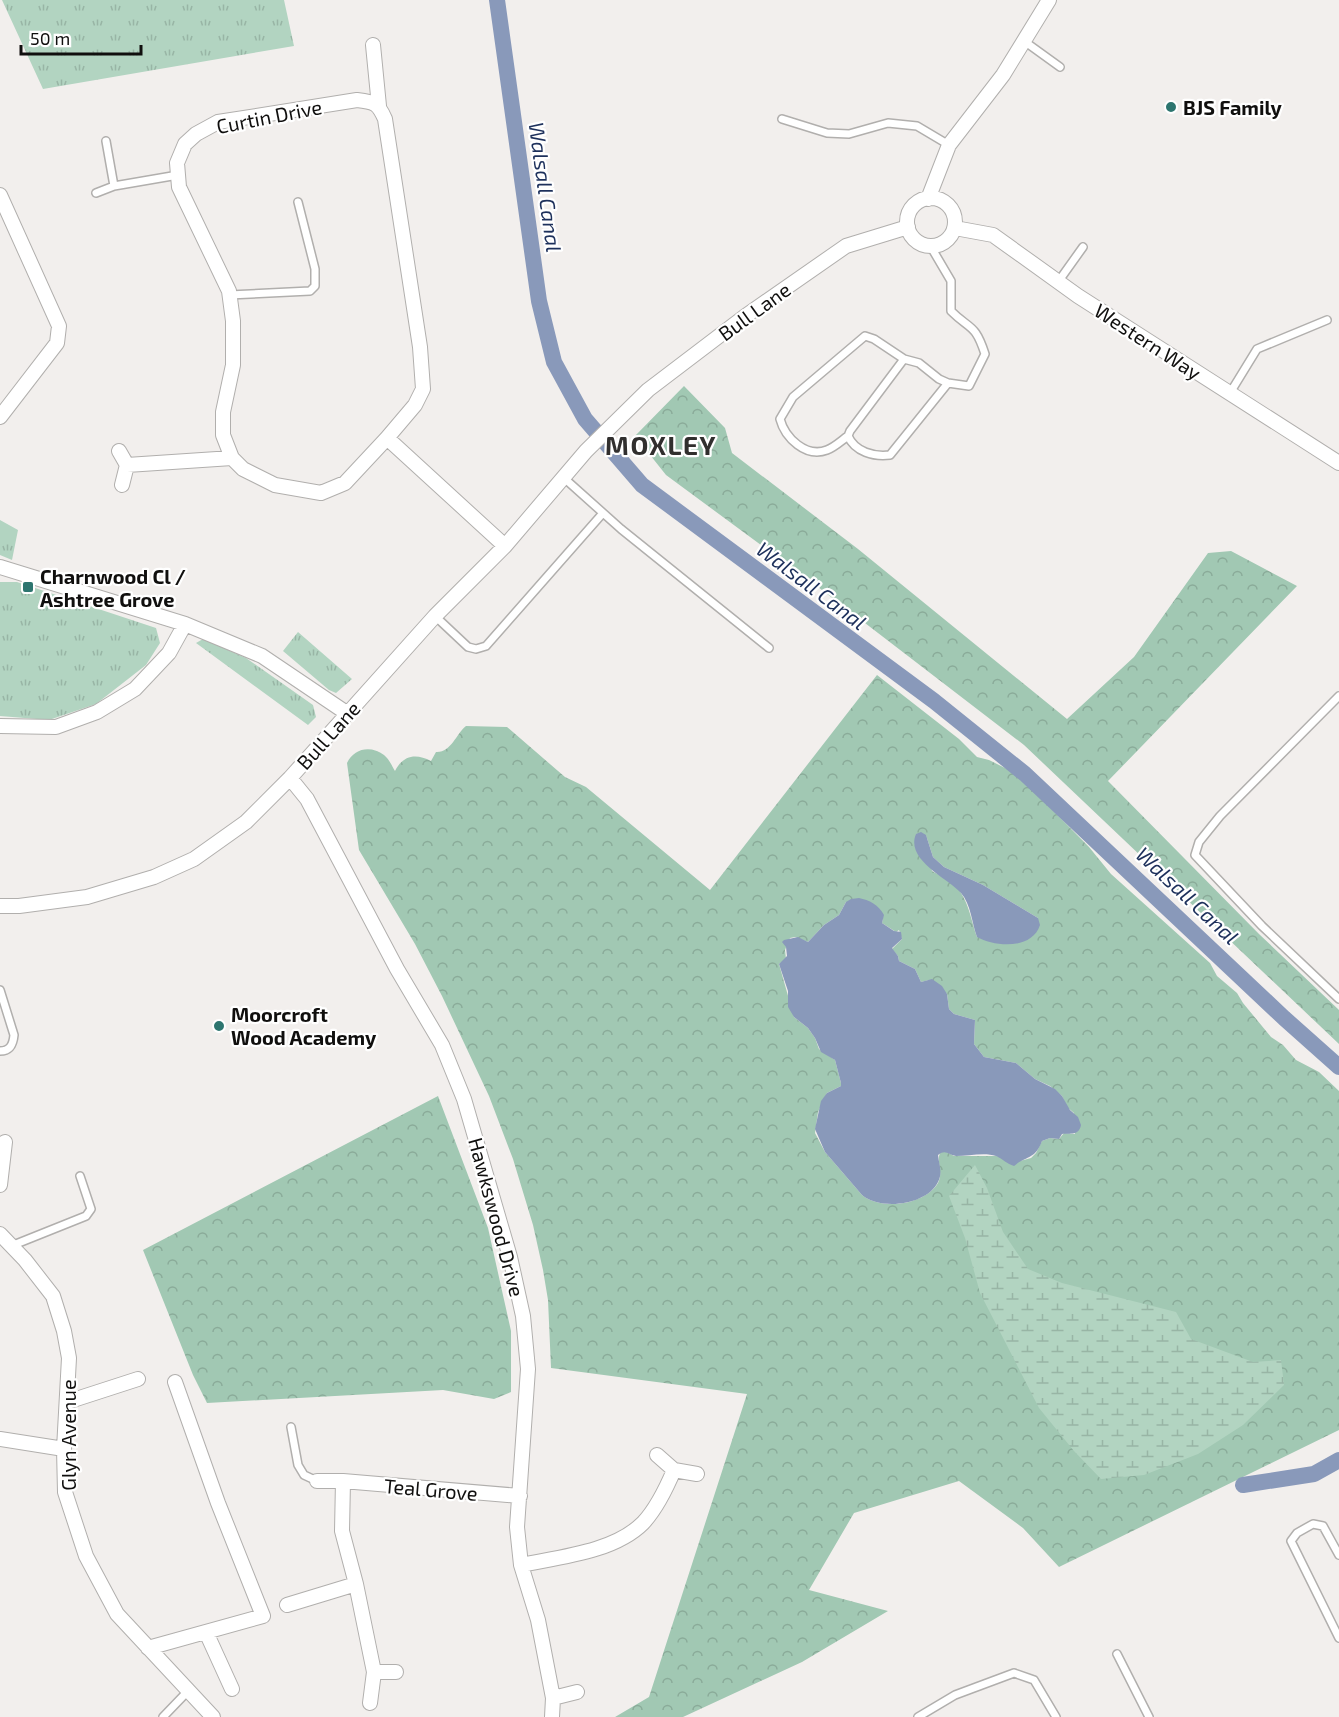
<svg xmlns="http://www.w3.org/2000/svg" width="1339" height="1717" viewBox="0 0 1339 1717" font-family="'Exo 2',sans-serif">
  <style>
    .grass { fill: url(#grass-tufts) }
    .forest { fill: url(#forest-crowns); fill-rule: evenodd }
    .wetland { fill: url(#wetland-marsh) }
    .water { fill: #8999ba }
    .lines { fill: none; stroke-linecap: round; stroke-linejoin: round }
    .canal { stroke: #8999ba; stroke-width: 16 }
    .service-casing { stroke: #b1afad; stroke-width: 10 }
    .minor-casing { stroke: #b1afad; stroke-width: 16 }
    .service { stroke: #fff; stroke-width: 7 }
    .minor { stroke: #fff; stroke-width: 14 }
    .poi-dot { fill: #2d756f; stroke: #fff; stroke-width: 2 }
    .labels { text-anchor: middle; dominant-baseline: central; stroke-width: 4.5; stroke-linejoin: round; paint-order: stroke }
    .poi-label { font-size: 20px; font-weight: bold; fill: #100f0e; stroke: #fff; text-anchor: start }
    .street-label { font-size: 20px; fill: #100f0e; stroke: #fff }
    .water-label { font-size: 21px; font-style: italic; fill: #1d305b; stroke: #fff }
    .district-label { font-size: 26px; font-weight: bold; letter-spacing: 1.5px; fill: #312f2e; stroke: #fff }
  </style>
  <defs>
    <pattern id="grass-tufts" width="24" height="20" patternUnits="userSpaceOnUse" patternTransform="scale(1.5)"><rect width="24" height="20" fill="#b2d4c1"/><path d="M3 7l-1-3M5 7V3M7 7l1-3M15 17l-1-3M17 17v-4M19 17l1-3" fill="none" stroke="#98b5a5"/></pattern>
    <pattern id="forest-crowns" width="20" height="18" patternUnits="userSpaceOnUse" patternTransform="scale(1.5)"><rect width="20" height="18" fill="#a1c8b3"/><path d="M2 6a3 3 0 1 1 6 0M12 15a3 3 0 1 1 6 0" fill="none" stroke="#8aab99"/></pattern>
    <pattern id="wetland-marsh" width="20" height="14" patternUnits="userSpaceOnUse" patternTransform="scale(1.5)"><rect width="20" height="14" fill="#b2d4c1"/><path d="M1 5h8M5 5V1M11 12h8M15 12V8" fill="none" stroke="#98b5a5"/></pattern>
  </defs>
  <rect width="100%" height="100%" fill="#f2efed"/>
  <path class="grass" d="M 2,0 L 284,0 L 294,46 L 43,89 Z
    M 0,520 L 18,530 L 12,560 L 0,555 Z
    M 0,582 L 17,582 L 156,628 L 160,643 L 146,665 L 96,704 L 49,720 L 0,716 Z
    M 298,632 L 352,679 L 336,693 L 329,690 L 283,651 Z
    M 203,639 L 246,658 L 313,705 L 316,717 L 308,725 L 196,643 Z"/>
  <path class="forest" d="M 684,386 L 725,428 L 732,453 L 858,549 L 1067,719 L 1134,657 L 1208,553 L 1231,551 L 1297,586 L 1108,781 L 1259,934 L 1339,1010 L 1339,1044 L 1024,745 L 822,590 L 666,475 L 635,436 Z
    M 877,675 L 959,739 L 977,757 L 989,760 L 1017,774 L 1089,847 L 1111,874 L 1210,963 L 1217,976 L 1237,993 L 1243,1003 L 1271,1037 L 1283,1045 L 1296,1060 L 1319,1072 L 1339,1091 L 1339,1430 L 1059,1567 L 1023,1528 L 959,1481 L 854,1513 L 809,1590 L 888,1611 L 802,1662 L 683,1717 L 615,1717 L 649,1697 L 747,1394 L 551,1368 L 548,1300 L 543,1270 L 533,1225 L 513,1159 L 489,1096 L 442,996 L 415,944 L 359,850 L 347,763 C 354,748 371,745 384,755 C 389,759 392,766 395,771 C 403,755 416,753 431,761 L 436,752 C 451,753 456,734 466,726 L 507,727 L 565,777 L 586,787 L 710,890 ZM 926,835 L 933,857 L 944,867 L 983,885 L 1038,918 L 977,937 C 970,917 968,894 949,880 C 944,877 937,874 932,871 ZM 846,902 L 883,918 L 882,923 L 896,932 L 899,930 L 902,939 L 892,949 L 898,956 L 899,961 L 915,969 L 921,982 L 929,980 L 947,994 L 949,1009 L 954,1014 L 975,1020 L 974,1044 L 984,1057 L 1016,1063 L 1035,1079 L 1050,1086 L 1062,1096 L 1067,1107 L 1074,1113 L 1075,1134 L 1064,1133 L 1059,1139 L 1050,1138 L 1042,1141 L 1036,1153 L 1031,1158 L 1020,1161 L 996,1156 L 954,1156 L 945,1151 L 941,1152 C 935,1159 944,1172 938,1183 C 925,1205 881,1211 862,1195 L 825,1152 L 815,1133 L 818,1112 L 827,1093 L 841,1086 L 841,1083 L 835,1060 L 819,1049 L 815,1038 L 808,1028 L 794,1017 L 779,964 L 786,959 L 785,950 L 790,938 L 795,937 L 808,942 L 824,925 L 839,915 Z
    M 438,1096 L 488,1228 L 511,1331 L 511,1392 L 494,1399 L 443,1390 L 207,1403 L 193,1375 L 143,1250 Z"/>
  <path class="wetland" d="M 975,1165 L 987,1188 L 1003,1232 L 1028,1269 L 1062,1283 L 1176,1312 L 1191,1339 L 1253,1362 L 1281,1360 L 1284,1385 L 1243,1425 L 1198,1454 L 1144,1475 L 1101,1479 L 1074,1451 L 1039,1408 L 980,1293 L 965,1238 L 949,1196 Z"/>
  <path class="water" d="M 921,832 L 926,835 L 933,857 L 944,867 L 983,885 L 1038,918 L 1040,925 C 1032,950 995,947 977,937 C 972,924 971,904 961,893 C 948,878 905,860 916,834 Z
    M 859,898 C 869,900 879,905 884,915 L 882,923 L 894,931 L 901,932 L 902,939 L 892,948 L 898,956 L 899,961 L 915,969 L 921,982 L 932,979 L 942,986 L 947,994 L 949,1009 L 954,1014 L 975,1020 L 974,1044 L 984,1057 L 1016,1063 L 1035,1079 L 1055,1089 L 1062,1096 L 1070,1110 L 1078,1117 L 1081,1125 C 1079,1136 1070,1133 1062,1134 L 1059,1139 L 1050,1138 L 1042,1141 C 1035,1160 1027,1155 1014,1166 C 1007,1164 1003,1159 996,1156 C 985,1152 968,1156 956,1156 C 948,1155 946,1149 938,1155 C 939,1165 943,1172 938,1182 C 927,1205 881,1211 862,1195 L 825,1152 L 815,1129 L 821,1101 L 827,1093 L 841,1086 L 841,1083 L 835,1060 L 821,1052 L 815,1038 L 808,1028 L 794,1017 L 788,1007 L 788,991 L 779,964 L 787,956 L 786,947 L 782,942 L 784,940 L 798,937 L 808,942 L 824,925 L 839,915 L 846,902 L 851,899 Z"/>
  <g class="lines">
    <path class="canal" d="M 497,0 L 539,301 L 554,362 L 585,419 L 642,485 L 934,701 L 1025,774 L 1284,1018 L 1339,1067
      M 1243,1485 L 1314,1474 L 1339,1460"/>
    <defs>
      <path id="service" d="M 1024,41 L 1060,67
        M 782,119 L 827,133 L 849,134 L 888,123 L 917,126 L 949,145
        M 106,141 L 114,186
        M 96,193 L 114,186 L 178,175
        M 1058,282 L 1083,247
        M 229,295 L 310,291 L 315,286 L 315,269 L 298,202
        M 904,359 L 850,431 L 848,436 C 842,440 835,447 827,450 C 806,458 785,438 780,419 L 793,397 L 865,336 L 874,339 L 904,359 L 919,363 L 939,379 L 948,383
        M 1230,393 L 1257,349 L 1327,320
        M 848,436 C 855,452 874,457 890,455 L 948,383 L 969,386 L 985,354 C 975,323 970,330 951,311 L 951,281 L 931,247
        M 564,478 L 621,529 L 769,648
        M 435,616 L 468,647 L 476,649 L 486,646 L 603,513
        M 1339,696 L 1220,816 L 1199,842 L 1195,855 L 1262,926 L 1339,999
        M 0,990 L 14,1035 C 13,1045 10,1051 0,1051
        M 11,1246 L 86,1216 L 91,1209 L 80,1176
        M 291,1427 L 298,1465 L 304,1475 L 317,1481
        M 1339,1555 L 1323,1526 L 1313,1524 L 1297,1533 L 1291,1541 L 1339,1638
        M 1117,1654 L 1149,1717
        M 163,1717 L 188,1691
        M 918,1717 L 955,1695 L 1014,1673 L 1034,1680 L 1056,1717"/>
      <path id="minor" d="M 373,45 L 379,106
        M 0,195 L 59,326 L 57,343 L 0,417
        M907 222a24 24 0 1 1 48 0a24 24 0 1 1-48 0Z
        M 928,199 L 949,145 L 1003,75 L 1049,0
        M 955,228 L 993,235 L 1078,296 L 1339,463
        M 387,438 L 415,405 L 423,389 L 420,347 L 385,119 C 378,103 375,102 357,100 L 218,122 L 196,134 L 185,144 L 177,163 L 179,187 L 229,291 L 233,321 L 233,365 L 223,412 L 223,435 L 232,458 L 243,469 L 275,485 L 321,493 L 345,483 L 387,438 L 505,546
        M 119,451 L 127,465 L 122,485
        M 127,465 L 232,458
        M 0,567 L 185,624 L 262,656 L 348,714
        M 0,726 L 56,727 L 97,712 L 135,689 L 169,653 L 185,624
        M 290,778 L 307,799 L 397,969 L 442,1045 L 464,1099 L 510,1257 L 523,1316 L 528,1369 L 517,1527 L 521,1565 L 538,1620 L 553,1698 L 577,1692
        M 0,906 L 19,906 L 87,897 L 154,877 L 194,859 L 246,822 L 290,778 L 435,616 L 505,546 L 586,451 L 648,390 L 744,317 L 846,246 L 908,227
        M 0,1185 L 5,1142
        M 0,1234 L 25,1260 L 53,1296 L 64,1331 L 69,1358 L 64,1449 L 65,1492 L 86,1556 L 117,1614 L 213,1717
        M 67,1402 L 138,1379
        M 0,1439 L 64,1449
        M 657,1455 L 674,1470
        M 317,1481 L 343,1481 L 520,1496
        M 343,1481 L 342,1531 L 356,1584 L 374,1672 L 396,1672
        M 521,1565 C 560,1557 614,1552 643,1523 C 657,1508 666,1489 674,1470 L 697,1474
        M 287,1605 L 356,1584
        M 206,1632 L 232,1689
        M 148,1648 L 263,1616 L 218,1503 L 175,1382
        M 370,1703 L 374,1672
        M 552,1717 L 553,1698"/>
    </defs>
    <use href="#service" class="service-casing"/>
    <use href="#minor" class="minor-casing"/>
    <use href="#service" class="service"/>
    <use href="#minor" class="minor"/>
  </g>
  <g class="poi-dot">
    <circle cx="1171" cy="107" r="6"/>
    <rect x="22" y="581" width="12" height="12" rx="3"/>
    <circle cx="219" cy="1026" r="6"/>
  </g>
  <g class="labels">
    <g class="poi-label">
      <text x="1183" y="107">BJS Family</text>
      <text x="40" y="576">Charnwood Cl /<tspan x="40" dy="23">Ashtree Grove</tspan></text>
      <text x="231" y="1014">Moorcroft<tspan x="231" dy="23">Wood Academy</tspan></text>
    </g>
    <g class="street-label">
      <text transform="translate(269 116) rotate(-11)">Curtin Drive</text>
      <text transform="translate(754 311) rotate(-36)">Bull Lane</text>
      <text transform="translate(1148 341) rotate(33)">Western Way</text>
      <text transform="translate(328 735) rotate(-48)">Bull Lane</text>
      <text transform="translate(497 1217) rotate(75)">Hawkswood Drive</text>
      <text transform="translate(68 1435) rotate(-90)">Glyn Avenue</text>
      <text transform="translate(431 1489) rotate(5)">Teal Grove</text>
    </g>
    <g class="water-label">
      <text transform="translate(546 187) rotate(82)">Walsall Canal</text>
      <text transform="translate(812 585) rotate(37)">Walsall Canal</text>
      <text transform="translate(1188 895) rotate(43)">Walsall Canal</text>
    </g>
    <g class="district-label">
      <text x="661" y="444">MOXLEY</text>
    </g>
  </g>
  <path d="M21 45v9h120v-9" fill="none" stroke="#100f0e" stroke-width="3"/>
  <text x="30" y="45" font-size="18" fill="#100f0e" stroke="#ffffff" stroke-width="4.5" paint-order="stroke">50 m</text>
</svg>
